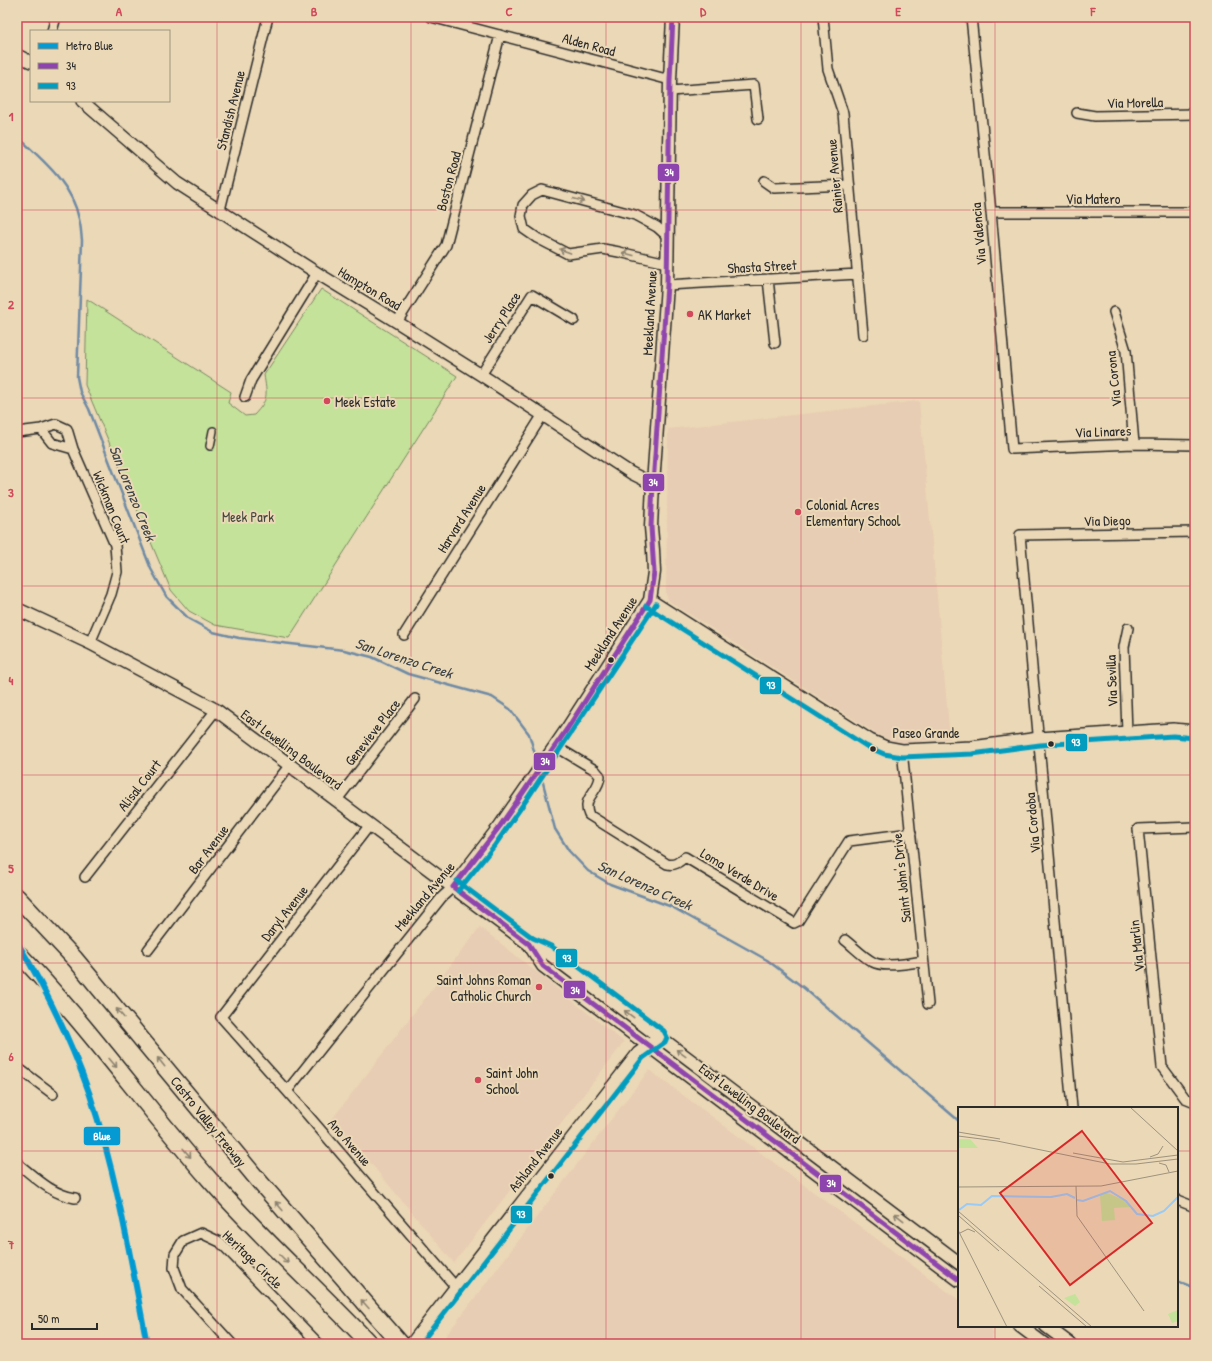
<svg xmlns="http://www.w3.org/2000/svg" width="1212" height="1361" viewBox="0 0 1212 1361" font-family="'Patrick Hand',sans-serif">
  <style>
    .built { fill: #e7cdb3 }
    .green { fill: #c4e29a; stroke: #788662 }
    .lines { fill: none; stroke-linecap: round; stroke-linejoin: round }
    .stream { stroke: #6e8aa5; stroke-width: 2.5 }
    .pedestrian-casing { stroke: #2b2b2b; stroke-width: 10 }
    .minor-casing { stroke: #2b2b2b; stroke-width: 12 }
    .tertiary-casing { stroke: #2b2b2b; stroke-width: 14 }
    .secondary-casing { stroke: #2b2b2b; stroke-width: 15 }
    .motorway-casing { stroke: #2b2b2b; stroke-width: 19 }
    .pedestrian { stroke: #ebd8b6; stroke-width: 7 }
    .minor { stroke: #ebd8b6; stroke-width: 9 }
    .tertiary { stroke: #ebd8b6; stroke-width: 11 }
    .secondary { stroke: #ebd8b6; stroke-width: 12 }
    .motorway { stroke: #ebd8b6; stroke-width: 16 }
    .bus-1-casing { stroke: #ebd8b6; stroke-width: 8 }
    .bus-2-casing { stroke: #ebd8b6; stroke-width: 8 }
    .bus-1 { stroke: #8e44ad; stroke-width: 5 }
    .bus-2 { stroke: #049cbe; stroke-width: 5 }
    .metro-1-casing { stroke: #ebd8b6; stroke-width: 9 }
    .metro-1 { stroke: #069ad2; stroke-width: 6 }
    .oneway { stroke: #8b8270 }
    .grid { fill: none; stroke: #d1495b; stroke-width: 1; stroke-opacity: 0.55 }
    .poi-dot { fill: #d1495b; stroke: #ebd8b6; stroke-width: 1.5 }
    .bus-dot { fill: #2b2b2b; stroke: #ebd8b6; stroke-width: 1.5 }
    .labels { text-anchor: middle; dominant-baseline: central; stroke-width: 4; stroke-linejoin: round; paint-order: stroke }
    .street-label { font-size: 14px; fill: #2b2b2b; stroke: #ebd8b6 }
    .poi-label { font-size: 14px; fill: #2b2b2b; stroke: #ebd8b6; text-anchor: start }
    .park-label { font-size: 14px; fill: #42463c; stroke: #ebd8b6 }
    .water-label { font-size: 15px; font-style: italic; fill: #3c4349; stroke: #ebd8b6 }
    .inset-river { fill: none; stroke: #9acaf6; stroke-width: 2 }
    .inset-road { fill: none; stroke: #9e937e; stroke-width: 1 }
    .view { fill: #d62828; fill-opacity: 0.15; stroke: #d62828; stroke-width: 2 }
    .inset-edge { fill: none; stroke: #2b2b2b; stroke-width: 2 }
    .line-badge { stroke: #ebd8b6; stroke-width: 1.5 }
    .badge-label { font-size: 11px; text-anchor: middle; font-weight: bold; fill: #fff }
    .neatline { fill: none; stroke: #d1495b; stroke-width: 1.5 }
    .grid-label { font-size: 13px; text-anchor: middle; font-weight: bold; fill: #d1495b }
  </style>
  <rect width="100%" height="100%" fill="#ebd8b6"/>
  <filter id="ink" filterUnits="userSpaceOnUse"><feTurbulence type="fractalNoise" baseFrequency=".025" numOctaves="2"/><feDisplacementMap in="SourceGraphic" scale="8" xChannelSelector="R" yChannelSelector="G"/><feConvolveMatrix kernelMatrix="1 2 1 2 8 2 1 2 1" color-interpolation-filters="sRGB"/></filter>
  <g filter="url(#ink)">
    <path class="built" d="M 919,401 L 950,739 L 905,743 L 890,740 L 877,734 L 669,601 L 666,594 L 668,429 Z
      M 480,927 L 624,1042 L 454,1263 L 333,1118 Z
      M 649,1070 L 959,1300 L 959,1326 L 991,1326 L 993,1344 L 443,1344 L 441,1342 Z"/>
    <path class="green" d="M 321,289 L 457,376 L 289,638 L 215,625 L 189,611 L 171,590 L 85,385 L 87,299 L 231,392 L 228,403 L 245,416 L 254,415 C 269,399 267,395 264,375 Z"/>
    <g class="lines">
      <path class="stream" d="M 17,136 C 42,160 72,183 79,219 C 81,226 81,233 82,240 L 77,377 L 80,392 L 89,409 L 151,569 L 166,596 L 189,619 L 213,632 L 239,638 L 344,650 L 372,657 L 408,674 L 492,697 L 510,709 L 529,734 L 538,764
        M 541,775 L 555,829 L 569,851 L 588,871 L 610,884 L 672,907 L 767,960 L 804,988 L 959,1121
        M 1177,1281 L 1195,1288"/>
      <defs>
        <path id="pedestrian" d="M 210,446 L 213,431"/>
        <path id="minor" d="M 431,17 L 670,80
          M 823,17 L 828,69 L 843,113 L 863,335
          M 991,17 L 971,17 L 991,212 L 1012,449 L 1134,444 L 1195,445
          M 52,31 L 56,17
          M 670,91 L 754,85 L 758,119
          M 1077,113 L 1095,116 L 1195,114
          M 764,181 L 774,188 L 849,185
          M 220,210 L 268,17
          M 991,212 L 1195,212
          M 667,236 L 657,227 L 635,215 L 542,190 L 532,195 L 523,205 L 521,216 L 524,229 L 537,238 L 568,254 L 603,249 L 619,252 L 667,263
          M 768,279 L 775,343
          M 667,285 L 858,274
          M 1114,312 L 1126,351 L 1134,444
          M 397,322 L 446,245 L 500,35
          M 481,375 L 532,295 L 574,320
          M 245,397 L 251,380 L 317,273
          M 41,429 L 52,443 L 73,449
          M 17,432 L 41,429 L 56,424 L 67,429 L 73,449 L 115,545 L 117,572 L 111,594 L 90,643
          M 404,635 L 542,416
          M 1127,733 L 1124,647 L 1128,628
          M 555,746 L 595,770 L 600,776 C 599,793 581,797 589,815 L 667,864 C 675,866 679,862 685,857 L 794,923 L 798,921 L 849,841 L 911,833
          M 902,750 L 928,1004
          M 336,801 L 415,699
          M 369,826 L 221,1017 L 287,1091 L 455,1286
          M 1195,827 L 1138,829 L 1162,1067 L 1185,1098 L 1195,1102
          M 85,877 L 216,710
          M 845,940 C 854,947 863,957 873,962 C 883,968 912,963 923,961
          M 148,950 L 289,766
          M 17,1067 L 53,1094
          M 287,1091 L 442,897 L 453,887
          M 1072,1108 L 1020,535 L 1195,532
          M 17,1163 C 36,1178 51,1194 75,1198
          M 1177,1200 L 1195,1207
          M 232,1344 L 182,1289 L 174,1268 L 175,1254 L 183,1241 L 201,1233 L 220,1242 L 319,1344"/>
        <path id="tertiary" d="M 17,55 L 31,62
          M 82,101 L 177,183 L 317,273 L 397,322 L 489,380 L 631,473 L 653,484
          M 650,600 L 870,740 L 886,747 L 902,750 L 972,747 L 1039,738 L 1173,729 L 1195,731
          M 411,1344 L 638,1053 L 660,1037"/>
        <path id="secondary" d="M 17,609 L 90,643 L 216,710 L 517,935 L 529,944 L 547,952 L 959,1263
          M 453,887 L 500,826 L 527,787 L 567,729 L 650,600 L 654,572 L 653,550 L 651,527 L 653,484 L 667,285 L 670,80 L 673,17
          M 529,944 L 543,966 L 959,1280
          M 1020,1326 L 1044,1344
          M 1046,1326 L 1070,1344"/>
        <path id="motorway" d="M 17,897 L 75,959 L 258,1180 L 401,1344
          M 17,952 C 86,1023 144,1105 210,1180 C 260,1237 317,1288 370,1344"/>
      </defs>
      <use href="#pedestrian" class="pedestrian-casing"/>
      <use href="#minor" class="minor-casing"/>
      <use href="#tertiary" class="tertiary-casing"/>
      <use href="#secondary" class="secondary-casing"/>
      <use href="#motorway" class="motorway-casing"/>
      <use href="#pedestrian" class="pedestrian"/>
      <use href="#minor" class="minor"/>
      <use href="#tertiary" class="tertiary"/>
      <use href="#secondary" class="secondary"/>
      <use href="#motorway" class="motorway"/>
      <defs>
        <path id="bus-1" d="M 453,887 L 500,826 L 567,729 L 650,600 L 654,572 L 651,527 L 653,484 L 667,285 L 670,80 L 673,17
          M 453,887 L 529,944 L 543,966 L 959,1280"/>
        <path id="bus-2" d="M 646,606 L 866,746 L 884,754 L 902,757 L 972,754 L 1040,745 L 1173,736 L 1194,738
          M 458,891 L 495,845 L 529,796 L 656,604
          M 420,1344 L 643,1058 L 665,1042 L 667,1037 L 664,1031 L 551,946 L 533,938 L 457,881"/>
      </defs>
      <use href="#bus-1" class="bus-1-casing"/>
      <use href="#bus-2" class="bus-2-casing"/>
      <use href="#bus-1" class="bus-1"/>
      <use href="#bus-2" class="bus-2"/>
      <defs>
        <path id="metro-1" d="M 17,942 C 47,991 71,1041 90,1095 C 117,1176 131,1261 147,1344"/>
      </defs>
      <use href="#metro-1" class="metro-1-casing"/>
      <use href="#metro-1" class="metro-1"/>
    </g>
    <defs><path id="oneway-shaft" d="M-6 0H5M1.5-3L5.5 0L1.5 3" fill="none" stroke-width="1.6" stroke-linecap="round" stroke-linejoin="round"/></defs>
    <g class="oneway">
      <use href="#oneway-shaft" transform="translate(579 200) rotate(15)"/>
      <use href="#oneway-shaft" transform="translate(565 251) rotate(-160)"/>
      <use href="#oneway-shaft" transform="translate(628 254) rotate(-165)"/>
      <use href="#oneway-shaft" transform="translate(120 1013) rotate(-130)"/>
      <use href="#oneway-shaft" transform="translate(629 1014) rotate(-143)"/>
      <use href="#oneway-shaft" transform="translate(681 1053) rotate(-144)"/>
      <use href="#oneway-shaft" transform="translate(161 1062) rotate(-129)"/>
      <use href="#oneway-shaft" transform="translate(113 1063) rotate(50)"/>
      <use href="#oneway-shaft" transform="translate(187 1153) rotate(50)"/>
      <use href="#oneway-shaft" transform="translate(279 1206) rotate(-130)"/>
      <use href="#oneway-shaft" transform="translate(899 1217) rotate(-142)"/>
      <use href="#oneway-shaft" transform="translate(284 1259) rotate(45)"/>
      <use href="#oneway-shaft" transform="translate(365 1304) rotate(-132)"/>
    </g>
  </g>
  <path class="grid" d="M 217,17 L 217,1344M 411,17 L 411,1344M 606,17 L 606,1344M 801,17 L 801,1344M 995,17 L 995,1108M 17,210 L 1195,210M 17,398 L 1195,398M 17,586 L 1195,586M 17,775 L 1195,775M 17,963 L 1195,963M 17,1151 L 959,1151M 1177,1151 L 1195,1151M 995,1326 L 995,1344"/>
  <g class="poi-dot">
    <circle cx="690" cy="314" r="4"/>
    <circle cx="327" cy="401" r="4"/>
    <circle cx="798" cy="512" r="4"/>
    <circle cx="539" cy="987" r="4"/>
    <circle cx="478" cy="1080" r="4"/>
  </g>
  <g class="bus-dot">
    <circle cx="611" cy="660" r="3.5"/>
    <circle cx="1051" cy="744" r="3.5"/>
    <circle cx="873" cy="749" r="3.5"/>
    <circle cx="551" cy="1176" r="3.5"/>
  </g>
  <g class="labels">
    <g class="street-label">
      <text transform="translate(589 44) rotate(15)">Alden Road</text>
      <text transform="translate(1135 102) rotate(-1)">Via Morella</text>
      <text transform="translate(230 110) rotate(-76)">Standish Avenue</text>
      <text transform="translate(834 176) rotate(-95)">Rainier Avenue</text>
      <text transform="translate(448 181) rotate(-75)">Boston Road</text>
      <text x="1093" y="198">Via Matero</text>
      <text transform="translate(978 234) rotate(-95)">Via Valencia</text>
      <text transform="translate(762 266) rotate(-3)">Shasta Street</text>
      <text transform="translate(370 288) rotate(31)">Hampton Road</text>
      <text transform="translate(649 313) rotate(-87)">Meekland Avenue</text>
      <text transform="translate(501 317) rotate(-57)">Jerry Place</text>
      <text transform="translate(1113 379) rotate(-96)">Via Corona</text>
      <text transform="translate(1103 431) rotate(-2)">Via Linares</text>
      <text transform="translate(112 507) rotate(68)">Wickman Court</text>
      <text transform="translate(461 518) rotate(-58)">Harvard Avenue</text>
      <text transform="translate(1107 520) rotate(-1)">Via Diego</text>
      <text transform="translate(610 633) rotate(-57)">Meekland Avenue</text>
      <text transform="translate(1111 681) rotate(-92)">Via Sevilla</text>
      <text transform="translate(372 732) rotate(-52)">Genevieve Place</text>
      <text x="926" y="732">Paseo Grande</text>
      <text transform="translate(292 749) rotate(37)">East Lewelling Boulevard</text>
      <text transform="translate(139 785) rotate(-52)">Alisal Court</text>
      <text transform="translate(1032 823) rotate(-95)">Via Cordoba</text>
      <text transform="translate(208 849) rotate(-53)">Bar Avenue</text>
      <text transform="translate(740 874) rotate(31)">Loma Verde Drive</text>
      <text transform="translate(901 878) rotate(-96)">Saint John's Drive</text>
      <text transform="translate(424 896) rotate(-50)">Meekland Avenue</text>
      <text transform="translate(284 913) rotate(-52)">Daryl Avenue</text>
      <text transform="translate(1136 946) rotate(-96)">Via Marlin</text>
      <text transform="translate(750 1103) rotate(37)">East Lewelling Boulevard</text>
      <text transform="translate(209 1121) rotate(51)">Castro Valley Freeway</text>
      <text transform="translate(350 1142) rotate(49)">Ano Avenue</text>
      <text transform="translate(535 1159) rotate(-52)">Ashland Avenue</text>
      <text transform="translate(253 1259) rotate(44)">Heritage Circle</text>
    </g>
    <g class="poi-label">
      <text x="698" y="314">AK Market</text>
      <text x="335" y="401">Meek Estate</text>
      <text x="806" y="504">Colonial Acres<tspan x="806" dy="16">Elementary School</tspan></text>
      <text x="531" y="979" text-anchor="end">Saint Johns Roman<tspan x="531" dy="16">Catholic Church</tspan></text>
      <text x="486" y="1072">Saint John<tspan x="486" dy="16">School</tspan></text>
    </g>
    <g class="park-label">
      <text x="248" y="516">Meek Park</text>
    </g>
    <g class="water-label">
      <text transform="translate(133 493) rotate(68)">San Lorenzo Creek</text>
      <text transform="translate(404 658) rotate(18)">San Lorenzo Creek</text>
      <text transform="translate(645 885) rotate(24)">San Lorenzo Creek</text>
    </g>
  </g>
  <g transform="translate(958 1107)">
    <rect width="220" height="220" fill="#ebd8b6"/>
    <path d="M 0,32 L 12,32 L 20,41 L 0,41 ZM 147,85 L 168,94 L 173,100 L 156,101 L 157,113 L 144,114 L 142,88 ZM 117,187 L 122,195 L 117,199 L 106,191 ZM 220,203 L 220,214 L 214,216 L 210,207 Z" fill="#c4e29a"/>
    <path class="inset-river" d="M 119,93 L 125,94 L 152,84 L 168,94 L 179,107 L 195,109 L 206,104 L 220,90M 1,103 L 9,97 L 23,98 L 34,89 L 93,90 L 109,87 L 117,91"/>
    <path class="inset-road" d="M 172,0 L 220,44M 0,25 L 42,32M 0,29 L 39,34 L 152,57 L 178,57 L 220,52M 115,46 L 165,55 L 220,48M 192,50 L 200,47 L 205,39M 201,56 L 208,58 L 211,65M 118,79 L 119,109 L 186,204M 0,80 L 143,79 L 220,64M 0,104 L 134,220M 1,109 L 41,144M 0,123 L 49,220M 2,126 L 10,122 L 17,125M 81,179 L 129,220"/>
    <path class="view" d="M 124,24 L 194,116 L 112,178 L 42,86 Z"/>
    <rect width="220" height="220" class="inset-edge"/>
  </g>
  <g class="line-badge">
    <rect x="657" y="163" width="23" height="19" rx="4" fill="#8e44ad"/>
    <rect x="642" y="473" width="23" height="19" rx="4" fill="#8e44ad"/>
    <rect x="759" y="676" width="23" height="19" rx="4" fill="#049cbe"/>
    <rect x="1065" y="733" width="23" height="19" rx="4" fill="#049cbe"/>
    <rect x="533" y="752" width="23" height="19" rx="4" fill="#8e44ad"/>
    <rect x="555" y="948" width="23" height="20" rx="4" fill="#049cbe"/>
    <rect x="563" y="980" width="23" height="19" rx="4" fill="#8e44ad"/>
    <rect x="83" y="1126" width="38" height="20" rx="4" fill="#069ad2"/>
    <rect x="819" y="1174" width="23" height="19" rx="4" fill="#8e44ad"/>
    <rect x="510" y="1205" width="23" height="19" rx="4" fill="#049cbe"/>
  </g>
  <g class="badge-label">
    <text x="669" y="176">34</text>
    <text x="653" y="486">34</text>
    <text x="771" y="689">93</text>
    <text x="1076" y="746">93</text>
    <text x="545" y="765">34</text>
    <text x="567" y="962">93</text>
    <text x="575" y="994">34</text>
    <text x="102" y="1140">Blue</text>
    <text x="831" y="1187">34</text>
    <text x="521" y="1218">93</text>
  </g>
  <rect width="1212" height="1361" fill="none" stroke="#ebd8b6" stroke-width="44"/>
  <rect x="30" y="30" width="140" height="72" fill="#ebd8b6" stroke="#9e937e"/>
  <rect x="38" y="43" width="20" height="6" fill="#069ad2" stroke="#9e937e"/>
  <text x="66" y="50" font-size="12" fill="#2b2b2b">Metro Blue</text>
  <rect x="38" y="63" width="20" height="6" fill="#8e44ad" stroke="#9e937e"/>
  <text x="66" y="70" font-size="12" fill="#2b2b2b">34</text>
  <rect x="38" y="83" width="20" height="6" fill="#049cbe" stroke="#9e937e"/>
  <text x="66" y="90" font-size="12" fill="#2b2b2b">93</text>
  <path d="M32 1323v6h65v-6" fill="none" stroke="#2b2b2b" stroke-width="2"/>
  <text x="38" y="1323" font-size="12" fill="#2b2b2b" stroke="#ebd8b6" stroke-width="3" paint-order="stroke">50 m</text>
  <rect x="22" y="22" width="1168" height="1317" class="neatline"/>
  <g class="grid-label">
    <text x="119" y="16">A</text>
    <text x="314" y="16">B</text>
    <text x="509" y="16">C</text>
    <text x="703" y="16">D</text>
    <text x="898" y="16">E</text>
    <text x="1093" y="16">F</text>
    <text x="11" y="121">1</text>
    <text x="11" y="309">2</text>
    <text x="11" y="497">3</text>
    <text x="11" y="685">4</text>
    <text x="11" y="873">5</text>
    <text x="11" y="1061">6</text>
    <text x="11" y="1249">7</text>
  </g>
</svg>
